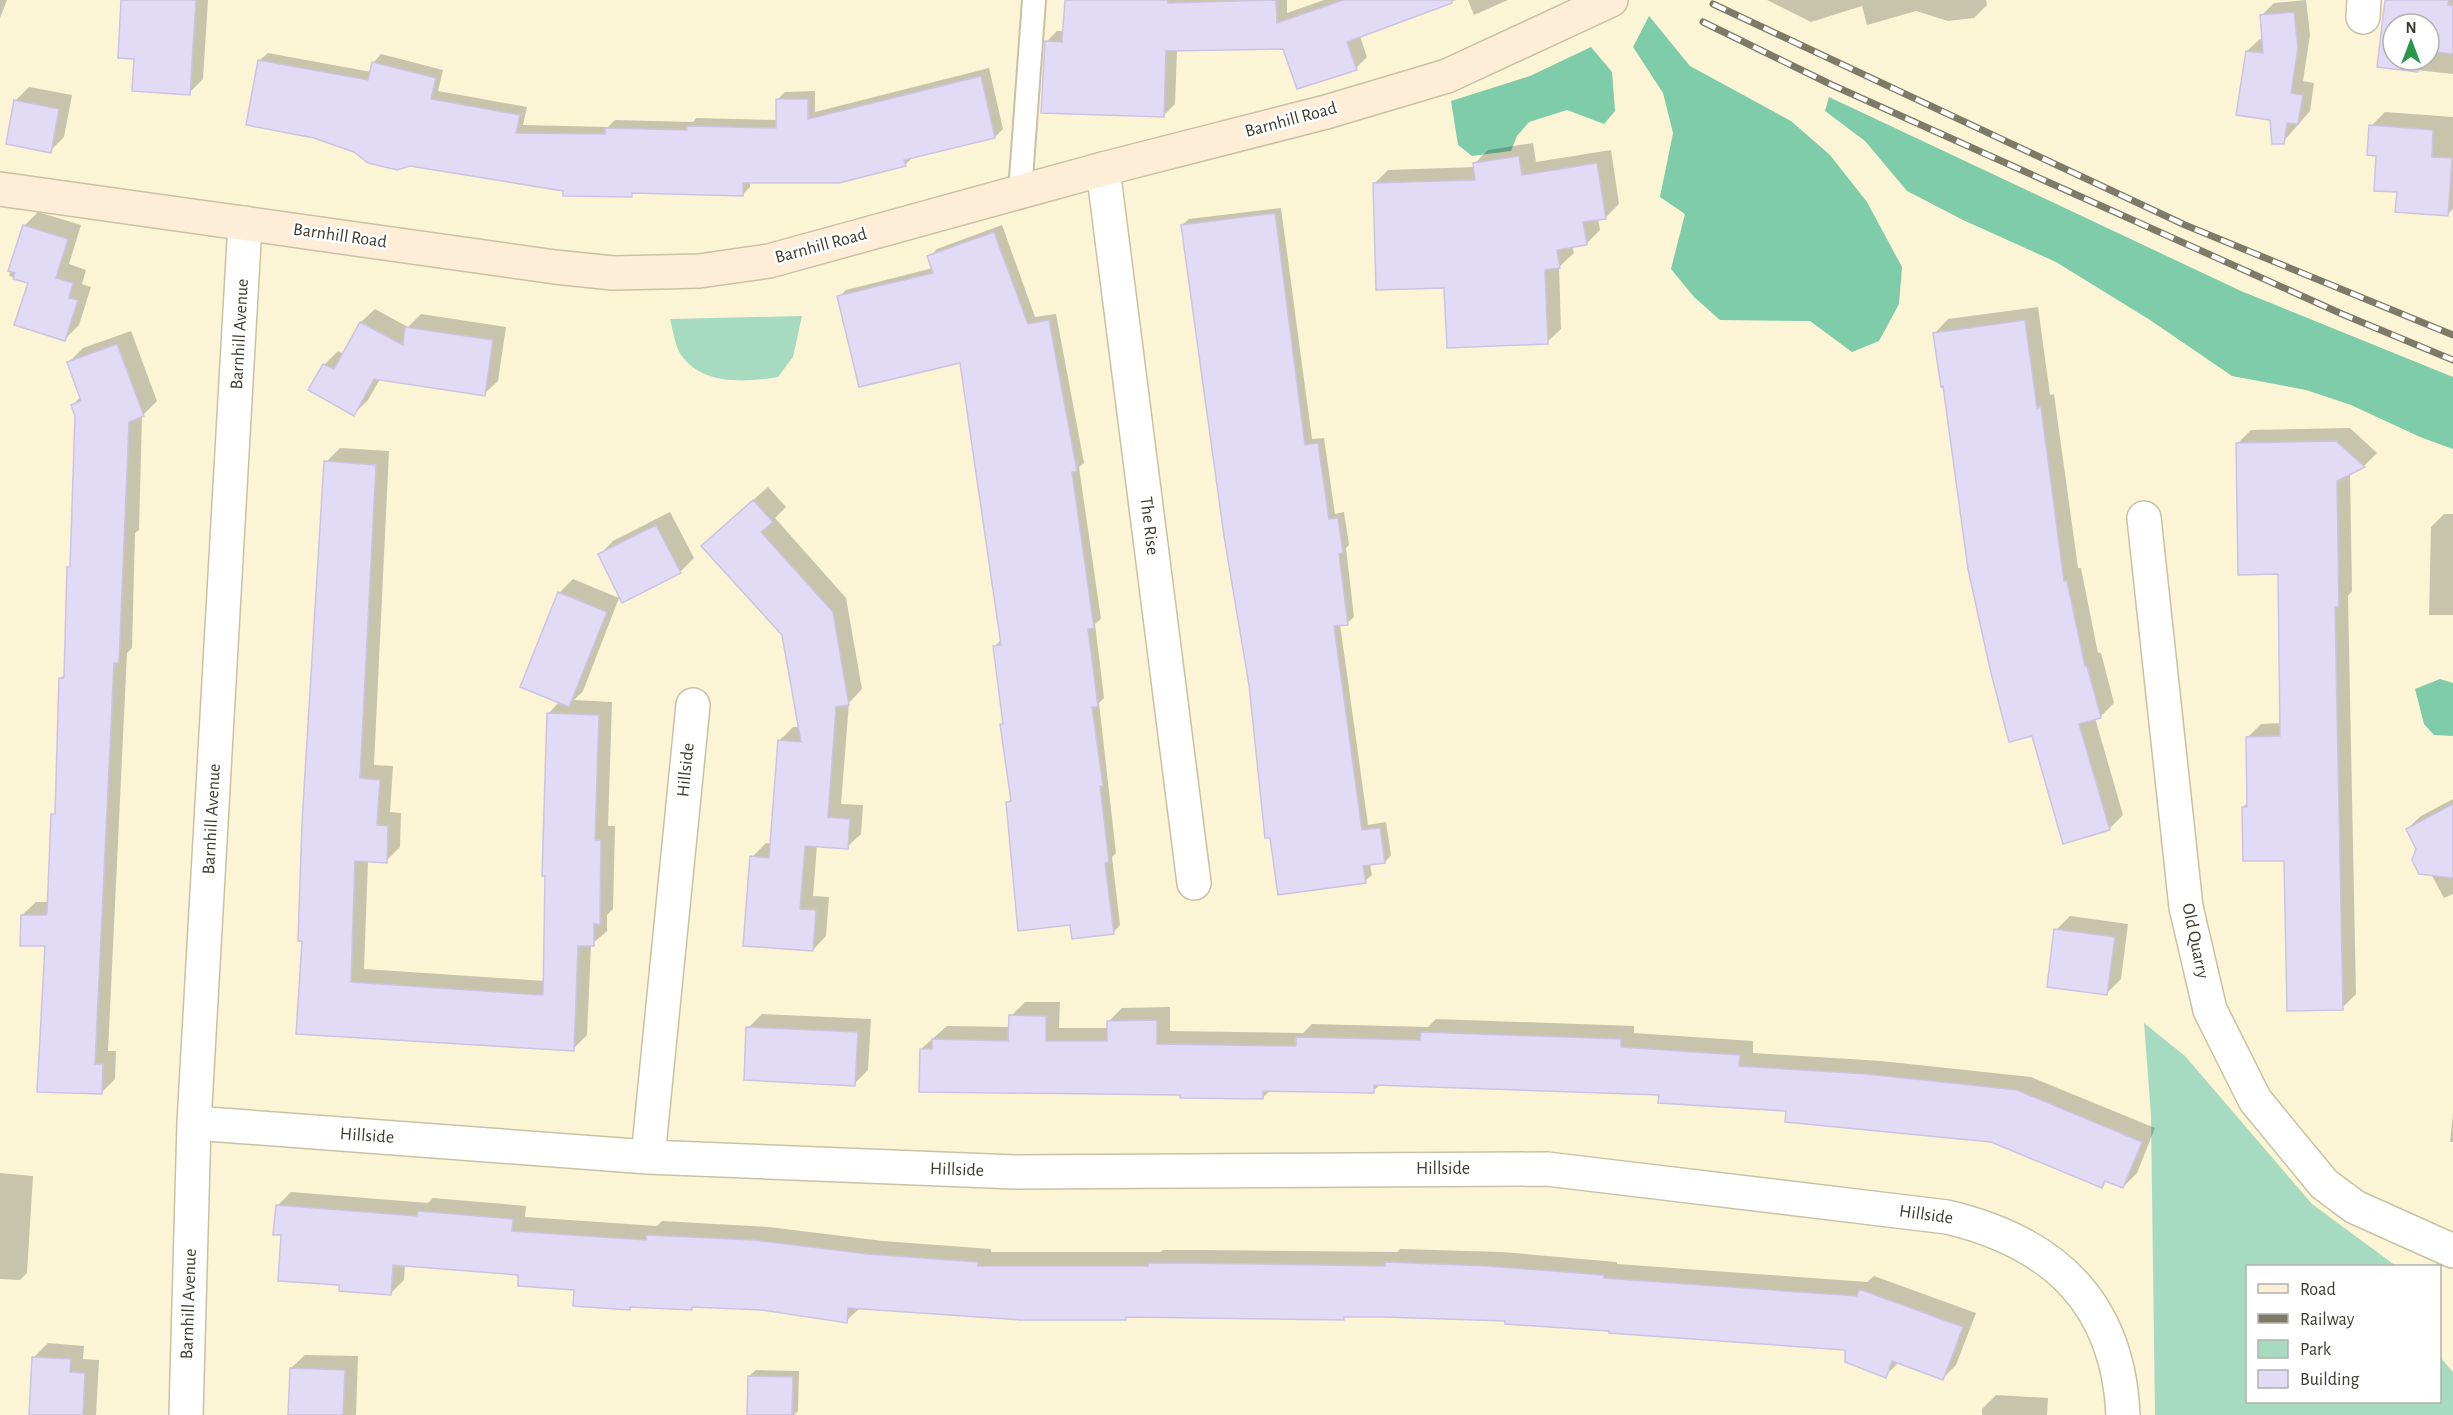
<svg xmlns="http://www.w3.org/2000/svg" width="2453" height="1415" viewBox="0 0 2453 1415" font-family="'Alegreya Sans',sans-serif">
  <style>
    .green { fill: #a6dac1 }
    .forest { fill: #7ecca9 }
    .shadow { fill: #0003; fill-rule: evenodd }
    .building { fill: #e2dbf6; stroke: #cbc4e1; stroke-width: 1.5 }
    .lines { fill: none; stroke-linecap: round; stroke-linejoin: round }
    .service-casing { stroke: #c7c2a4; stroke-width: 26 }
    .minor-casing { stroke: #c7c2a4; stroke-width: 36 }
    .secondary-casing { stroke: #c7c2a4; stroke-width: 36 }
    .service { stroke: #fff; stroke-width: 22 }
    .minor { stroke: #fff; stroke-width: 33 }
    .secondary { stroke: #feeed8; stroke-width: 33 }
    .rail-casing { stroke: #7e7a68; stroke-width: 7 }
    .rail { stroke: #fff; stroke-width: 4.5; stroke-dasharray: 14; stroke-linecap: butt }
    .labels { text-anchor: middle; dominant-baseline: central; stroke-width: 5; stroke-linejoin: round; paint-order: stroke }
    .street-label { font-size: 18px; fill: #3d3b2f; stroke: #fff }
  </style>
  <rect width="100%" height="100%" fill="#fbf5d6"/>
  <path class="green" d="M 802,316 L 793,357 L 778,377 C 746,382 703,386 681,355 C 675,346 673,330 670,319 Z
    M 2144,1023 L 2185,1056 L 2312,1204 L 2396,1266 L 2248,1266 L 2248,1402 L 2440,1402 L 2440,1357 L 2453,1372 L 2453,1415 L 2155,1415 L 2151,1115 Z"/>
  <path class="forest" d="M 1649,16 L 1690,66 L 1791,121 L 1830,155 L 1867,202 L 1902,267 L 1899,304 L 1879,341 L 1852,352 L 1810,321 L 1720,320 L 1694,297 L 1671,269 L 1685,214 L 1660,197 L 1673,133 L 1663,93 L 1633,47 Z
    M 1591,47 L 1612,72 L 1615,111 L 1604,124 L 1567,110 L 1529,122 L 1517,136 L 1511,151 L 1472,156 L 1458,145 L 1451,101 L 1530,76 Z
    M 1829,97 L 2241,291 L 2453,377 L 2453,449 L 2420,437 L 2351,405 L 2306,390 L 2232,376 L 2150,320 L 2056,262 L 1963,220 L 1907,191 L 1865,141 L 1825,111 Z
    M 2440,679 L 2453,683 L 2453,736 L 2434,735 L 2424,724 L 2415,689 Z"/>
  <path class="shadow" d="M 0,0 L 7,0 L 0,18 Z
    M 123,0 L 208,0 L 203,79 L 189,93 L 136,58 Z
    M 1066,0 L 1287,0 L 1287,13 L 1324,0 L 1456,0 L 1360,36 L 1367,57 L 1356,68 L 1284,48 L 1177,50 L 1175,104 L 1164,115 L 1046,42 L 1057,31 L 1064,31 Z
    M 1468,0 L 1508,0 L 1474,15 Z
    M 1767,0 L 1986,0 L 1987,5 L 1974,18 L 1948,21 L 1916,11 L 1867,25 L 1862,6 L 1811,22 Z
    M 2306,0 L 2310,35 L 2303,81 L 2314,83 L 2310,111 L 2283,142 L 2271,119 L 2247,51 L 2260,39 L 2264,40 L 2261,16 L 2274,3 Z
    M 2387,0 L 2453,0 L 2453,74 L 2379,66 ZM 2393,24 L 2429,24 L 2429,60 L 2393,60 Z
    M 268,53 L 371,72 L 373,63 L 381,54 L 443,70 L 438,91 L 527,107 L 523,125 L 608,127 L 615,120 L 693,122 L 696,118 L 777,120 L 777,100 L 785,92 L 815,91 L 815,112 L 989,68 L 1003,129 L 995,137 L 914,156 L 905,165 L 750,182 L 750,187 L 742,195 L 635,192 L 631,195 L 564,189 L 259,61 Z
    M 29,87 L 72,95 L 64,137 L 50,151 L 15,101 Z
    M 2385,112 L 2453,117 L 2453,209 L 2447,215 L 2398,191 L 2378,155 L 2371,126 Z
    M 1533,143 L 1536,162 L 1611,150 L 1619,204 L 1606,217 L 1598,218 L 1600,230 L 1586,244 L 1572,246 L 1574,253 L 1559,267 L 1561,329 L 1547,342 L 1446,287 L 1374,184 L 1388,170 L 1475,167 L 1474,164 L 1488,150 Z
    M 1281,208 L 1312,439 L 1324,438 L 1335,514 L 1344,512 L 1349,545 L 1346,548 L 1354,617 L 1347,623 L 1340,624 L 1368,825 L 1386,822 L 1391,855 L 1385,862 L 1370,864 L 1372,875 L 1365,881 L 1250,684 L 1182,225 L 1189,219 Z
    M 38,212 L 81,225 L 69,264 L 86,270 L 82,284 L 91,287 L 79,325 L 65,339 L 30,282 L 9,276 L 24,226 Z
    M 1002,225 L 1035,317 L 1056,314 L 1084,463 L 1079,467 L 1101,619 L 1095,624 L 1104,698 L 1099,703 L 1116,853 L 1112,857 L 1120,925 L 1113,933 L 1071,923 L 1007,803 L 1012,798 L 1001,725 L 1004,722 L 995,646 L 1002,639 L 962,361 L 839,297 L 846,290 L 933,268 L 929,257 L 937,249 Z
    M 2038,307 L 2050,395 L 2054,394 L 2078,568 L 2081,568 L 2098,653 L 2101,653 L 2114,703 L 2100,717 L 2095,718 L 2123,815 L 2110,828 L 2064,842 L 1945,385 L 1935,333 L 1948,319 Z
    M 375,309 L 408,327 L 421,314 L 506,327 L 498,381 L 484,394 L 380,379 L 368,400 L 354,414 L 324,365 L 338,351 L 344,354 L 361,322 Z
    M 131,331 L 157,401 L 142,416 L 139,530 L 135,533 L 132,648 L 127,653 L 108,1051 L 116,1051 L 115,1079 L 101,1093 L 46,945 L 22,915 L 36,902 L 49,902 L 53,815 L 56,811 L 61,678 L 65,674 L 69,567 L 72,565 L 77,416 L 73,405 L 81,396 L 69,362 L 83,348 Z
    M 2350,428 L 2377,453 L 2364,466 L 2350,473 L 2352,591 L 2348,596 L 2356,994 L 2342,1008 L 2286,859 L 2243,807 L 2248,802 L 2248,737 L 2261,724 L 2282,723 L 2280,573 L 2238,443 L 2251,430 Z
    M 340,448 L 389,451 L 374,765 L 393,766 L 390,812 L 401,813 L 400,847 L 386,861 L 368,860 L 364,969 L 545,981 L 548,714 L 560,701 L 559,593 L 573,579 L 619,598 L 583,691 L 574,700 L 612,702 L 608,826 L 615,826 L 613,909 L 607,915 L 607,931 L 591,945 L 587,1035 L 573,1049 L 298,1033 L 326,462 Z
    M 768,487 L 786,507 L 775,518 L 846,598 L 862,689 L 849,703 L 841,804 L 863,805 L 861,834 L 847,847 L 817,845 L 813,896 L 829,897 L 826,936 L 813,950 L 752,857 L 766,843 L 772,844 L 779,741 L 793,727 L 800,727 L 784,635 L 717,532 Z
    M 670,512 L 694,558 L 680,572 L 599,555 L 613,541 Z
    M 2444,514 L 2453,514 L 2453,615 L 2429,615 L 2431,527 Z
    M 2453,799 L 2453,894 L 2444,898 L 2407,829 L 2421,816 Z
    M 2070,916 L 2128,924 L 2121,979 L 2107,993 L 2056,930 Z
    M 1025,1002 L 1060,1002 L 1059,1028 L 1109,1028 L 1108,1022 L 1122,1008 L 1170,1007 L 1170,1031 L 1303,1033 L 1312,1024 L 1428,1027 L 1436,1019 L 1634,1026 L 1634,1033 L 1753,1041 L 1753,1053 L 1881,1061 L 2031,1077 L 2155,1128 L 2137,1173 L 2123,1187 L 2107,1180 L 2101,1186 L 1992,1140 L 1660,1093 L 1381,1084 L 1373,1091 L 1271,1090 L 1262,1098 L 1181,1093 L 921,1049 L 947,1026 L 1010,1027 L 1011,1016 Z
    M 762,1014 L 871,1019 L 868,1070 L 854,1084 L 748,1028 Z
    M 2453,1113 L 2453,1142 L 2450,1142 Z
    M 0,1173 L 33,1176 L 27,1273 L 20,1280 L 0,1279 Z
    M 291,1192 L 428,1203 L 433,1198 L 526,1206 L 525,1217 L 657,1226 L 662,1221 L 769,1227 L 883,1241 L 991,1249 L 991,1252 L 1160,1252 L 1163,1250 L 1202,1250 L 1397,1252 L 1400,1249 L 1502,1252 L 1617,1262 L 1617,1264 L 1867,1282 L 1874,1276 L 1976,1313 L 1956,1365 L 1943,1378 L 1899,1362 L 1885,1376 L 1847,1349 L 1507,1320 L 1347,1315 L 1343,1319 L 1128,1316 L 1125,1319 L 860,1308 L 846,1321 L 762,1309 L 694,1305 L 691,1308 L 632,1306 L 629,1309 L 575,1288 L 520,1273 L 405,1265 L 404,1280 L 390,1294 L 341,1284 L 283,1234 L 277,1206 Z
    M 48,1343 L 84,1346 L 83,1359 L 99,1360 L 96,1415 L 31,1415 L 34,1357 Z
    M 305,1355 L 358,1356 L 356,1415 L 289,1415 L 291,1368 Z
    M 756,1370 L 799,1371 L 798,1411 L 794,1415 L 748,1415 L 749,1376 Z
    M 1996,1395 L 2048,1398 L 2047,1415 L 1982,1415 L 1982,1409 Z"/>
  <path class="building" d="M 121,0 L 196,0 L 190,95 L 132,91 L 134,59 L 118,58 Z
    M 1065,0 L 1168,0 L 1168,3 L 1276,0 L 1277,23 L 1343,0 L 1451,0 L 1452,3 L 1347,42 L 1357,70 L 1297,89 L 1283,49 L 1166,51 L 1164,117 L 1041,113 L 1045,41 L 1062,42 Z
    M 2385,0 L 2449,0 L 2448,5 L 2453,6 L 2453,54 L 2429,51 L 2429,24 L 2393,24 L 2393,60 L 2420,60 L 2418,72 L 2377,67 Z
    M 2294,12 L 2298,48 L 2291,93 L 2303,95 L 2298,124 L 2287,123 L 2284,144 L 2272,144 L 2270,120 L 2236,115 L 2246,51 L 2263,53 L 2260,15 Z
    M 258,60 L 368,80 L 372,62 L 436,78 L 431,99 L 520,115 L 516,133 L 605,134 L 605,128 L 687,130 L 687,126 L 776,128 L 776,99 L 808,99 L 808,119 L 981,76 L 995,138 L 904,160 L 906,166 L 839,183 L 743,183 L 743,196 L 632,193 L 632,197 L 563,196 L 563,191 L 410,166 L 397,170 L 368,163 L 354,152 L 314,138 L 246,125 Z
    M 14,100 L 59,109 L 51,153 L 6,144 Z
    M 2369,125 L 2433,130 L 2432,157 L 2452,158 L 2448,216 L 2395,212 L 2397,192 L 2374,191 L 2376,156 L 2367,155 Z
    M 1519,156 L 1522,175 L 1597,163 L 1606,219 L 1583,222 L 1587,245 L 1557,250 L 1560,268 L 1545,270 L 1548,344 L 1447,348 L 1444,288 L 1376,290 L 1373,183 L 1475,180 L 1473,163 Z
    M 1275,213 L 1305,445 L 1318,443 L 1329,519 L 1338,518 L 1343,553 L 1339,554 L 1348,625 L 1334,626 L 1362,830 L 1380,828 L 1385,863 L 1363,866 L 1366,883 L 1278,895 L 1270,838 L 1265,838 L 1249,685 L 1224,536 L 1181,225 Z
    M 23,225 L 68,239 L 56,278 L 73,283 L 69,298 L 78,300 L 65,341 L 14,325 L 28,283 L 13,279 L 15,273 L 8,271 Z
    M 994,232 L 1028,324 L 1049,320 L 1077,471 L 1072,472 L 1094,628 L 1088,629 L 1098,707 L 1092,707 L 1103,786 L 1100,786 L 1109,862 L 1105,863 L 1114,934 L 1072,939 L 1070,925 L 1018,931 L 1006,802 L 1011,801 L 1000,724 L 1003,724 L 993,646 L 1001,645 L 960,363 L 859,387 L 837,296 L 933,273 L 927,256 Z
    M 2025,320 L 2037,408 L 2041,407 L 2064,581 L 2067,581 L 2085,666 L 2087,666 L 2101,718 L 2079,724 L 2110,830 L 2063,844 L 2032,736 L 2009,742 L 1991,673 L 1968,569 L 1943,386 L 1941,387 L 1933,333 Z
    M 360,322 L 403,345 L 405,327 L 493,340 L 485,396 L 374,379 L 354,416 L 308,390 L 323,364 L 334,369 Z
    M 117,344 L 144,416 L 129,422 L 119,663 L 114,663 L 95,1064 L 103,1064 L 102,1094 L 37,1092 L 45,946 L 20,946 L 21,915 L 46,915 L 47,913 L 51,814 L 55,814 L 59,678 L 64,678 L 67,567 L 70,567 L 75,416 L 71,405 L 81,401 L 67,362 Z
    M 2336,441 L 2365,467 L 2337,481 L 2339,607 L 2335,607 L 2343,1010 L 2287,1011 L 2284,861 L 2243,861 L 2242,807 L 2247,807 L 2246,737 L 2280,736 L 2278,574 L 2238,575 L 2236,443 Z
    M 324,461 L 376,465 L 360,778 L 380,780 L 377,825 L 388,826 L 387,863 L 355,861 L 351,982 L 543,995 L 545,876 L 542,876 L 547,713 L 599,715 L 595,840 L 601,840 L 600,925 L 594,924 L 594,946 L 578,946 L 574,1051 L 296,1034 L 302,941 L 298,941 L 302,823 Z
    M 753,500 L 773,522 L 761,532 L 833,612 L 849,705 L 836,707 L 828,817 L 850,819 L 848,849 L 805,846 L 800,909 L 816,910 L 813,951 L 743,946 L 750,856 L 769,858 L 778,740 L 801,742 L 782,635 L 701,546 Z
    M 656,525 L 681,573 L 622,603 L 598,554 Z
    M 558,592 L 607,612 L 569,707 L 520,687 Z
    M 2453,804 L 2453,878 L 2419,874 L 2412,860 L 2416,849 L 2406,829 Z
    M 2054,929 L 2115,937 L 2107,995 L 2047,987 Z
    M 1009,1015 L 1046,1016 L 1046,1041 L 1107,1041 L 1107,1021 L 1157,1020 L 1157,1044 L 1296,1046 L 1296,1037 L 1420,1040 L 1421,1032 L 1621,1039 L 1621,1047 L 1740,1055 L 1739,1066 L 1867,1074 L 2017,1090 L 2142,1142 L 2123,1188 L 2105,1181 L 2102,1188 L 1991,1142 L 1785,1122 L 1786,1111 L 1658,1103 L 1659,1095 L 1374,1085 L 1374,1093 L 1263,1091 L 1263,1099 L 1180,1098 L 1180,1095 L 919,1092 L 920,1049 L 932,1049 L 932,1039 L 1008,1041 Z
    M 746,1027 L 858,1032 L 855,1086 L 744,1080 Z
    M 276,1205 L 417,1216 L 418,1211 L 513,1219 L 512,1231 L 646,1240 L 646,1235 L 754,1240 L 868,1254 L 978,1262 L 978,1266 L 1148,1266 L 1148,1263 L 1187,1263 L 1385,1266 L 1385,1262 L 1488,1266 L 1604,1275 L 1604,1278 L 1857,1296 L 1859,1289 L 1963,1327 L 1943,1380 L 1892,1361 L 1886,1378 L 1845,1362 L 1845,1350 L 1609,1333 L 1609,1331 L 1505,1324 L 1505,1321 L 1383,1317 L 1344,1317 L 1344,1320 L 1126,1317 L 1126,1320 L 1020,1320 L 848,1308 L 847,1323 L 762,1310 L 692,1307 L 692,1310 L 630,1307 L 630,1310 L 573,1306 L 574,1290 L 518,1286 L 518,1275 L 393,1265 L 391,1295 L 339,1291 L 339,1285 L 278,1281 L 281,1235 L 273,1235 Z
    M 32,1357 L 71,1359 L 70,1372 L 85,1373 L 83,1415 L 29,1415 Z
    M 290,1368 L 345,1370 L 343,1415 L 288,1415 Z
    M 748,1376 L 793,1377 L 792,1415 L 747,1415 Z"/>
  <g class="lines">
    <defs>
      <path id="service" d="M 1020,192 L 1034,0"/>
      <path id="minor" d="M 2363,17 L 2364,0
        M 1103,169 L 1194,883
        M 2144,518 L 2186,907 L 2210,1010 L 2255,1100 L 2324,1184 L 2355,1207 L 2453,1251
        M 194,1123 L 648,1157 L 1015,1172 L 1547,1169 L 1947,1217 C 2053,1242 2118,1302 2123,1415
        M 648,1157 L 693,705
        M 186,1415 L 194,1123 L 245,223"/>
      <path id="secondary" d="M 0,189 L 555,267 L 613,273 L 660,272 L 699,271 L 769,261 L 1103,169 L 1326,112 L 1447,76 L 1611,0"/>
    </defs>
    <use href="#service" class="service-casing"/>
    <use href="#minor" class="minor-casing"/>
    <use href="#secondary" class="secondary-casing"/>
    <use href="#service" class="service"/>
    <use href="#minor" class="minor"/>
    <use href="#secondary" class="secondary"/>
    <defs>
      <path id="rail" d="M 1713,4 L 2185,225 L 2453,335
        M 1703,22 L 1832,85 L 2342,314 L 2453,360"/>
    </defs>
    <use href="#rail" class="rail-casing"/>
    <use href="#rail" class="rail"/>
  </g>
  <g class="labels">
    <g class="street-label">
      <text transform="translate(1291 120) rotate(-15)">Barnhill Road</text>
      <text transform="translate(340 236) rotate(8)">Barnhill Road</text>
      <text transform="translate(821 246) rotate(-15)">Barnhill Road</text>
      <text transform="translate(240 334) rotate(-87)">Barnhill Avenue</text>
      <text transform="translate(1149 526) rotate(83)">The Rise</text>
      <text transform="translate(686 770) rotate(-84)">Hillside</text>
      <text transform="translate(212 819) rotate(-87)">Barnhill Avenue</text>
      <text transform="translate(2195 941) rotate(78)">Old Quarry</text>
      <text transform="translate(367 1136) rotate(4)">Hillside</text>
      <text x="1443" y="1169">Hillside</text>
      <text transform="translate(957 1170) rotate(2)">Hillside</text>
      <text transform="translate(1926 1215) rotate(8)">Hillside</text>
      <text transform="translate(189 1304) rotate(-88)">Barnhill Avenue</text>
    </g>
  </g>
  <rect x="2246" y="1265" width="195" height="138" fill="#ffffff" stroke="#b1b1ac" stroke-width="1.5"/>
  <rect x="2258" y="1284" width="30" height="9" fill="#feeed8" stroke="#b1b1ac" stroke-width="1.5"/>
  <text x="2300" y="1295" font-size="18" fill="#3d3b2f">Road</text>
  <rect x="2258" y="1314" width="30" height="9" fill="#7e7a68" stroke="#b1b1ac" stroke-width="1.5"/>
  <text x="2300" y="1325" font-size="18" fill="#3d3b2f">Railway</text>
  <rect x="2258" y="1340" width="30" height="18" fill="#a6dac1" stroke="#b1b1ac" stroke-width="1.5"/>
  <text x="2300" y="1355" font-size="18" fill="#3d3b2f">Park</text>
  <rect x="2258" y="1370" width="30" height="18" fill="#e2dbf6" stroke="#b1b1ac" stroke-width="1.5"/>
  <text x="2300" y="1385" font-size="18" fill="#3d3b2f">Building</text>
  <g transform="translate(2411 42)"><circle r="28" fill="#ffffff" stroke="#b1b1ac" stroke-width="1.5"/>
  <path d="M0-4.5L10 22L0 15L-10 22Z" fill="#2c964d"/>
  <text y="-9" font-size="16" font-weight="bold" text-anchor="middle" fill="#3d3b2f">N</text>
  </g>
</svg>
